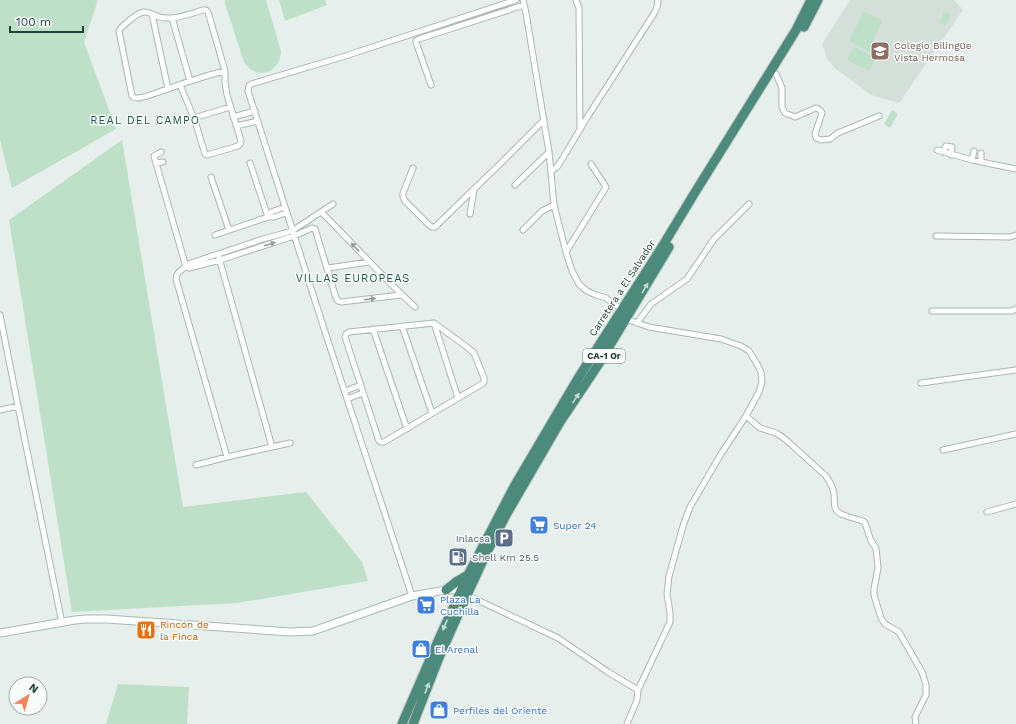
<svg xmlns="http://www.w3.org/2000/svg" width="1016" height="724" viewBox="0 0 1016 724" font-family="'Work Sans',sans-serif">
  <style>
    .built { fill: #d4dfda }
    .green { fill: #bfe0c8 }
    .lines { fill: none; stroke-linecap: round; stroke-linejoin: round }
    .minor-casing { stroke: #a8b8b2; stroke-width: 7 }
    .secondary-casing { stroke: #a4bbb3; stroke-width: 9 }
    .trunk-casing { stroke: #c2cac8; stroke-width: 11 }
    .minor { stroke: #fff; stroke-width: 5 }
    .secondary { stroke: #fff; stroke-width: 7 }
    .trunk { stroke: #4c8a7c; stroke-width: 9 }
    .oneway { fill: #92a09c }
    .oneway2 { fill: #c4d9d4 }
    .labels { text-anchor: middle; dominant-baseline: central; stroke-width: 3; stroke-linejoin: round; paint-order: stroke }
    .shield { fill: #f7fbf9; stroke: #637a73; stroke-width: 1 }
    .shield-label { font-size: 9px; font-weight: bold; fill: #24423a }
    .education-label { font-size: 10px; fill: #785e54; stroke: #f7fbf9; text-anchor: start }
    .street-label { font-size: 10px; fill: #24423a; stroke: #f7fbf9 }
    .shop-label { font-size: 10px; fill: #366cbe; stroke: #f7fbf9; text-anchor: start }
    .service-label { font-size: 10px; fill: #4e5e75; stroke: #f7fbf9; text-anchor: end }
    .food-label { font-size: 10px; fill: #c56008; stroke: #f7fbf9; text-anchor: start }
    .neighbourhood-label { font-size: 11px; letter-spacing: 1px; fill: #1f5548; stroke: #f7fbf9 }
  </style>
  <rect width="100%" height="100%" fill="#e6efeb"/>
  <path class="built" d="M 850,0 L 954,0 L 963,10 L 899,103 L 871,95 L 836,69 L 827,59 L 822,44 Z"/>
  <path class="green" d="M 0,0 L 98,0 L 84,42 L 116,129 L 12,188 L 0,140 Z
    M 225,0 L 266,0 L 281,51 C 281,72 257,82 244,62 L 225,4 Z
    M 279,0 L 325,0 L 327,5 L 285,21 Z
    M 864,11 L 882,20 L 869,52 L 849,41 Z
    M 943,12 L 951,14 L 949,20 L 945,26 L 939,22 L 942,17 Z
    M 854,47 L 876,58 L 869,71 L 847,60 Z
    M 892,110 L 898,114 L 890,128 L 884,124 Z
    M 122,140 L 183,507 L 306,492 L 362,562 L 368,581 L 237,603 L 72,612 L 9,220 Z
    M 118,684 L 189,687 L 187,724 L 106,724 Z"/>
  <g class="lines">
    <defs>
      <path id="minor" d="M 523,0 L 526,13 L 549,152 L 554,205 L 566,252 L 572,271 L 579,284 L 587,291 L 596,295 L 606,298 L 622,310
        M 576,0 L 579,8 L 580,128
        M 152,14 L 168,89
        M 172,18 L 190,81
        M 776,74 L 782,88 L 782,107 L 785,113 L 795,117 L 816,108 C 819,109 821,110 822,113 L 815,134 L 816,138 L 821,140 L 830,139 L 838,133 L 879,116
        M 180,85 L 194,118 L 205,154 L 207,155 L 238,146 L 240,144 L 241,141 L 227,95 L 225,82 L 225,71 L 208,12 L 206,10 L 203,10 C 193,13 180,18 170,18 C 149,20 151,2 130,20 C 126,24 121,26 119,31 L 132,96 C 134,97 134,98 137,98 C 145,98 157,92 165,90 C 184,83 204,76 225,71
        M 431,85 L 417,45 L 416,41 L 419,39 L 524,5
        M 233,117 L 255,111
        M 194,118 L 230,107
        M 236,126 L 258,121
        M 937,150 L 972,160 L 1016,169
        M 161,152 L 154,156 L 186,267
        M 943,152 L 946,146 L 952,147 L 951,155
        M 972,160 L 974,151
        M 981,162 L 981,153
        M 156,163 L 163,162
        M 250,163 L 268,217
        M 413,168 L 403,193 L 403,197 L 405,201 L 429,225 L 432,227 L 435,227 L 474,189
        M 551,171 L 557,167 L 561,161 L 588,116 L 655,12 L 657,7 L 658,0
        M 211,177 L 229,230
        M 515,185 L 549,152
        M 321,212 C 353,243 382,277 415,307
        M 470,214 L 474,189 L 497,167 L 544,120
        M 268,217 L 271,212 L 285,207
        M 523,230 L 542,211 L 554,205
        M 215,235 L 268,217 L 274,217 L 286,213
        M 936,236 L 1010,237 L 1016,235
        M 566,252 L 606,187 L 591,164
        M 218,254 L 272,447 L 227,457 L 176,279 C 177,269 184,271 188,264 L 263,239 L 292,231 L 333,204
        M 186,267 L 189,268 L 220,260 L 294,236 L 312,228 L 315,229 L 336,298 L 338,301 L 341,302 L 401,295
        M 328,268 L 369,262
        M 932,311 L 1012,311 L 1016,309
        M 0,315 L 18,406 L 62,623
        M 626,319 L 649,327 L 721,339 L 741,346 L 749,351 L 757,364 L 761,372 L 762,382 L 759,392 L 746,416 L 721,454 L 690,507 L 683,526 L 669,576 L 667,594 L 670,613 L 670,622 L 638,690 L 637,700 L 627,724
        M 434,323 L 467,347 L 474,353 L 484,378 L 484,382 L 482,384 L 458,398 L 384,442 L 381,442 L 379,441 L 345,337 L 346,334 L 349,332 Z
        M 434,323 L 458,398
        M 637,323 L 651,304 L 687,279 L 714,239 L 749,204
        M 402,326 L 432,413
        M 373,329 L 407,429
        M 921,383 L 1016,370
        M 345,391 L 361,385
        M 347,399 L 363,393
        M 0,410 L 18,406
        M 746,416 L 760,428 L 776,433 L 785,439 L 826,476 C 830,482 833,487 834,494 C 835,502 832,509 841,514 C 848,517 856,519 863,521 L 865,523 L 871,541 L 876,548 L 878,568 L 874,589 L 874,595 L 881,618 L 885,624 L 899,632 L 922,672 L 926,685 L 926,695 L 915,717 L 916,724
        M 272,447 L 290,443
        M 943,450 L 1016,434
        M 196,465 L 227,457
        M 987,512 L 1016,504
        M 467,595 L 558,638 L 608,672 L 638,690
        M 412,596 L 327,338 L 248,91 L 249,86 L 251,84 L 342,57 L 516,0"/>
      <path id="secondary" d="M 0,633 L 75,620 L 86,619 L 107,619 L 290,632 L 313,631 L 412,596 L 446,590 L 462,589"/>
      <path id="trunk" d="M 804,27 L 818,0
        M 446,590 L 456,582 L 468,575
        M 402,724 L 438,641 L 469,573 L 515,485 L 577,380 L 662,247 L 694,194 L 783,51 L 796,30 L 811,0
        M 413,724 L 438,660 L 461,608 L 485,556 L 506,515 L 560,422 L 598,365 L 669,247"/>
    </defs>
    <use href="#minor" class="minor-casing"/>
    <use href="#secondary" class="secondary-casing"/>
    <use href="#trunk" class="trunk-casing"/>
    <use href="#minor" class="minor"/>
    <use href="#secondary" class="secondary"/>
    <use href="#trunk" class="trunk"/>
  </g>
  <defs><path id="oneway-solid" d="M-6-.8H1V-3.2L6.5 0L1 3.2V.8H-6Z"/></defs>
  <g class="oneway">
    <use href="#oneway-solid" transform="translate(270 244) rotate(-17)"/>
    <use href="#oneway-solid" transform="translate(355 247) rotate(-133)"/>
    <use href="#oneway-solid" transform="translate(370 299) rotate(-7)"/>
  </g>
  <g class="oneway2">
    <use href="#oneway-solid" transform="translate(645 288) rotate(-59)"/>
    <use href="#oneway-solid" transform="translate(576 398) rotate(-56)"/>
    <use href="#oneway-solid" transform="translate(445 625) rotate(114)"/>
    <use href="#oneway-solid" transform="translate(427 688) rotate(-69)"/>
  </g>
  <defs>
    <symbol id="school-square" viewBox="-11 -11 22 22"><rect x="-9" y="-9" width="18" height="18" rx="4" fill="#8d6e63" stroke="#f7fbf9"/><path d="M0-5L7-2L0 1L-7-2ZM-4 1L0 2.5L4 1V4Q0 6-4 4Z" fill="#fff"/></symbol>
    <symbol id="supermarket-square" viewBox="-11 -11 22 22"><rect x="-9" y="-9" width="18" height="18" rx="4" fill="#3f7fe0" stroke="#f7fbf9"/><path d="M-6-5.5h2.5l.6 2H6L4.5 2H-2.5L-4.4-4H-6ZM-1.5 3.2a1.3 1.3 0 1 0 .1 0ZM3 3.2a1.3 1.3 0 1 0 .1 0Z" fill="#fff"/></symbol>
    <symbol id="parking-square" viewBox="-11 -11 22 22"><rect x="-9" y="-9" width="18" height="18" rx="4" fill="#5c6f8a" stroke="#f7fbf9"/><path d="M-3.5-5.5H1a3.5 3.5 0 0 1 0 7H-1V5.5H-3.5ZM-1-3.4V-.6H.8a1.4 1.4 0 0 0 0-2.8Z" fill="#fff"/></symbol>
    <symbol id="fuel-square" viewBox="-11 -11 22 22"><rect x="-9" y="-9" width="18" height="18" rx="4" fill="#5c6f8a" stroke="#f7fbf9"/><path d="M-5.5-6h7V0h2V4h1.3V-2.5L3-4.5l.8-.8L6-3V5H2.5V1h-1V6h-7ZM-4.2-4.7v3.2H.2V-4.7Z" fill="#fff"/></symbol>
    <symbol id="restaurant-square" viewBox="-11 -11 22 22"><rect x="-9" y="-9" width="18" height="18" rx="4" fill="#e8710a" stroke="#f7fbf9"/><path d="M-5-6h1v4h1v-4h1v4h1v-4h1v5L-1.5 .5V6h-2V.5L-5-1ZM5-6V6H3V1.5H1.5Q1.5-4 5-6Z" fill="#fff"/></symbol>
    <symbol id="shop-square" viewBox="-11 -11 22 22"><rect x="-9" y="-9" width="18" height="18" rx="4" fill="#3f7fe0" stroke="#f7fbf9"/><path d="M-5-2.5h2.3a2.7 3.5 0 0 1 5.4 0H5L5.5 6h-11ZM-1.5-2.5h3a1.5 2.3 0 0 0-3 0Z" fill="#fff"/></symbol>
  </defs>
  <g fill-rule="evenodd">
    <use href="#school-square" x="869" y="40" width="22" height="22"/>
    <use href="#supermarket-square" x="528" y="514" width="22" height="22"/>
    <use href="#parking-square" x="493" y="527" width="22" height="22"/>
    <use href="#fuel-square" x="447" y="546" width="22" height="22"/>
    <use href="#supermarket-square" x="415" y="594" width="22" height="22"/>
    <use href="#restaurant-square" x="135" y="619" width="22" height="22"/>
    <use href="#shop-square" x="410" y="638" width="22" height="22"/>
    <use href="#shop-square" x="428" y="699" width="22" height="22"/>
  </g>
  <g class="labels">
    <rect class="shield" x="583" y="349" width="42" height="14" rx="3"/>
    <g class="shield-label">
      <text x="604" y="356">CA-1 Or</text>
    </g>
    <g class="education-label">
      <text x="894" y="45">Colegio Bilingüe<tspan x="894" dy="12">Vista Hermosa</tspan></text>
    </g>
    <g class="street-label">
      <text transform="translate(622 288) rotate(-57)">Carretera a El Salvador</text>
    </g>
    <g class="shop-label">
      <text x="553" y="525">Super 24</text>
      <text x="440" y="599">Plaza La<tspan x="440" dy="12">Cuchilla</tspan></text>
      <text x="435" y="649">El Arenal</text>
      <text x="453" y="710">Perfiles del Oriente</text>
    </g>
    <g class="service-label">
      <text x="490" y="538">Inlacsa</text>
      <text x="472" y="557" text-anchor="start">Shell Km 25.5</text>
    </g>
    <g class="food-label">
      <text x="160" y="624">Rincón de<tspan x="160" dy="12">la Finca</tspan></text>
    </g>
    <g class="neighbourhood-label">
      <text x="145" y="120">REAL DEL CAMPO</text>
      <text x="353" y="278">VILLAS EUROPEAS</text>
    </g>
  </g>
  <g transform="translate(28 696) rotate(37)"><circle r="19" fill="#f7fbf9" stroke="#a3b1ad"/>
  <path d="M0-3L7 15L0 10L-7 15Z" fill="#f4845f"/>
  <text y="-6" font-size="11" font-weight="bold" text-anchor="middle" fill="#24423a">N</text>
  </g>
  <path d="M10 26v6h73v-6" fill="none" stroke="#24423a" stroke-width="2"/>
  <text x="16" y="26" font-size="12" fill="#24423a" stroke="#f7fbf9" stroke-width="3" paint-order="stroke">100 m</text>
</svg>
